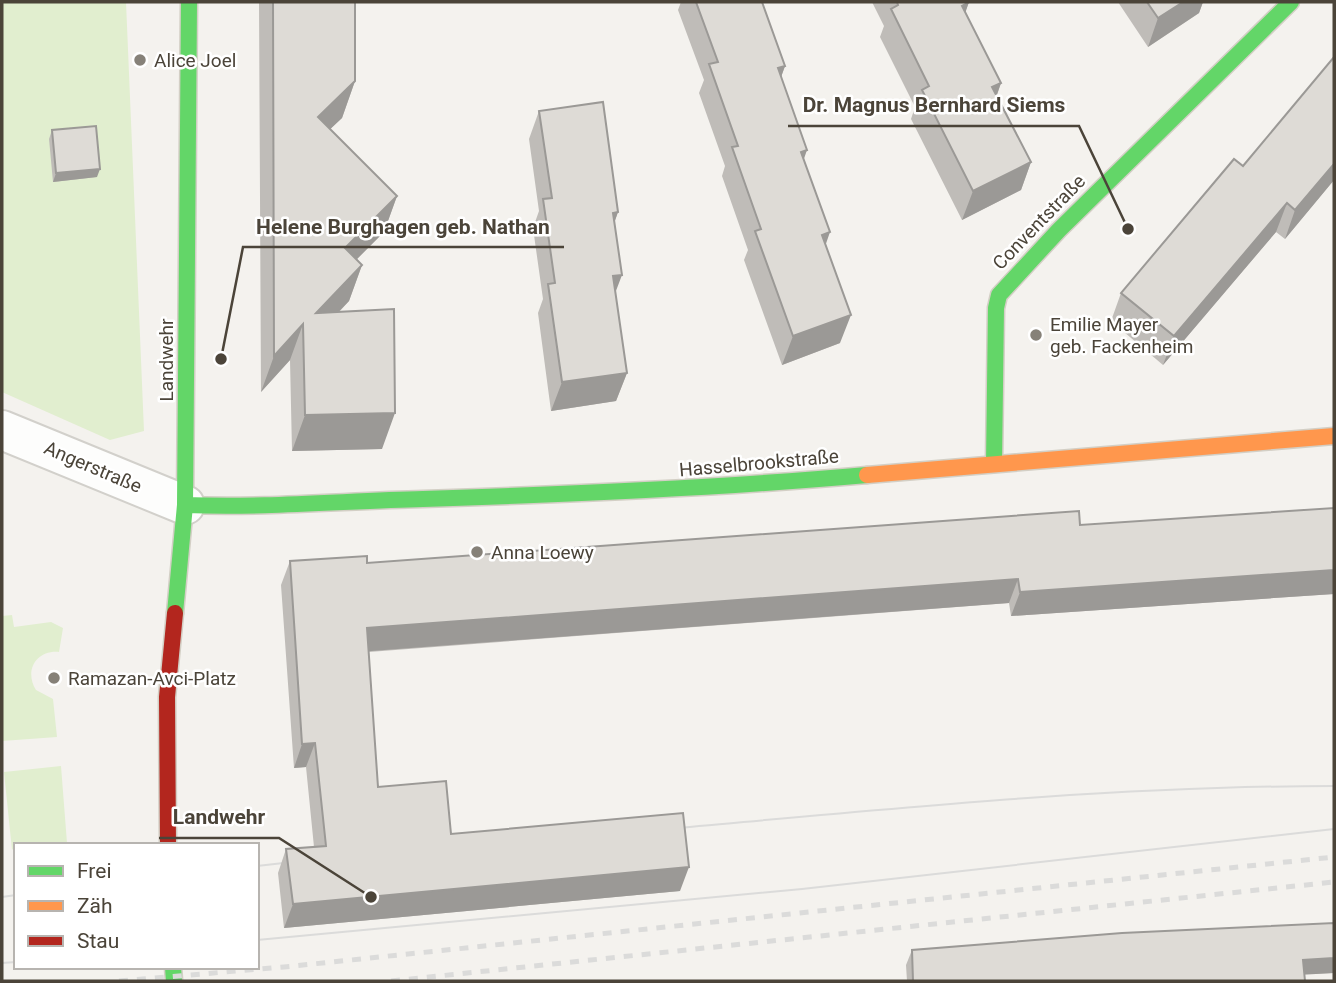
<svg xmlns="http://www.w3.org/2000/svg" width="1336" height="983" viewBox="0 0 1336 983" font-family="Roboto,sans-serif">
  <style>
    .green { fill: #e1eecf }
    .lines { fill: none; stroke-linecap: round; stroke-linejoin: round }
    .street-casing { stroke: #d2d0cb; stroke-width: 42 }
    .fast-casing { stroke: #d3cfc5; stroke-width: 19 }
    .slow-casing { stroke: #d3cfc5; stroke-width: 19 }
    .jam-casing { stroke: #d3cfc5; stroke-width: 19 }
    .street { stroke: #fdfdfc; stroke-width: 38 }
    .fast { stroke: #63d668; stroke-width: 16 }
    .slow { stroke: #ff974d; stroke-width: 16 }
    .jam { stroke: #b3261e; stroke-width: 16 }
    .tram { stroke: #dbdbda; stroke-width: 2 }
    .rail { stroke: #dbdbda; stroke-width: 5; stroke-dasharray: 9 9; stroke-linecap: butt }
    .wall { fill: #bfbcb8 }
    .shaded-wall { fill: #9b9996 }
    .building { fill: #dedbd6; stroke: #9b9996; stroke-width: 2 }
    .poi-dot { fill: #868178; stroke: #fff; stroke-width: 2.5 }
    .labels { text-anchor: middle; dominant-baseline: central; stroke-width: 5; stroke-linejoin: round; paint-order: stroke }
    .poi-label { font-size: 19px; fill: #4b4439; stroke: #fff; text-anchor: start }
    .street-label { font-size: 19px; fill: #4b4439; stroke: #fff }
    .leader { fill: none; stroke: #4b4439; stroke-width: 2.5 }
    .callout-dot { fill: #4b4439; stroke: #fff; stroke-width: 2.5 }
    .callout-label { font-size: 21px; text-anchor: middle; font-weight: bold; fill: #4b4439; stroke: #fff; stroke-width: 5; stroke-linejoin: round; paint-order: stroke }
  </style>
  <rect width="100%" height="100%" fill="#f4f2ee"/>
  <path class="green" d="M 2,2 L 126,2 L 144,431 L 110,440 L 2,392 Z
    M 12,615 L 14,627 L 51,622 L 63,628 L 59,652 C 36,650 24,671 36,690 L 53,699 L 57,737 L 2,741 L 2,616 Z
    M 61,766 L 67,843 L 16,845 L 12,850 L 4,772 Z"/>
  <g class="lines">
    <defs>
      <path id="street" d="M 2,430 L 185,505"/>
      <path id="fast" d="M 994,464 L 996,308 L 999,295 L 1059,230 L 1291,2
        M 185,505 C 265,508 343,501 423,499 C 572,494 719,488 867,475
        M 175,613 L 185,505 L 189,2
        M 173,967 L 174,981"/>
      <path id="slow" d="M 867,475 L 1334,436"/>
      <path id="jam" d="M 168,845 L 167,697 L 175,613"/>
    </defs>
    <use href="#street" class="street-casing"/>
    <use href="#fast" class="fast-casing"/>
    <use href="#slow" class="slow-casing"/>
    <use href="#jam" class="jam-casing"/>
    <use href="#street" class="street"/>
    <use href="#fast" class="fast"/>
    <use href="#slow" class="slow"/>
    <use href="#jam" class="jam"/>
    <path class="tram" d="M 667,829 C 889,809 1111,786 1334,786
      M 257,866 L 301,861
      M 2,897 L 16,895
      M 257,940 L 802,889 L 1334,829
      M 2,963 L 16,962"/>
    <path class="rail" d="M 119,981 L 284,967 L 1334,857
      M 391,981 L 1334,882"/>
  </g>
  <path class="wall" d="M 259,2 L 355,2 L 355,81 L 342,118 L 330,129 L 397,196 L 384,232 L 357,259 L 362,265 L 349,301 L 339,312 L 382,449 L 292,451 L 290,360 L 261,392 Z
    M 681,2 L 762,2 L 785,66 L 781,77 L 804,159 L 826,246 L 840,343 L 782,365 L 744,260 L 748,250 L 722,176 L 725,166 L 699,93 L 704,80 L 678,10 Z
    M 872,2 L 969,2 L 965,12 L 1001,83 L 997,95 L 1031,162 L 1021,190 L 962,220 L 911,119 L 915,107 L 880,37 L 884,26 Z
    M 1118,2 L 1203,2 L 1199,13 L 1148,47 Z
    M 539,111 L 618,212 L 614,223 L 615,293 L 627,373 L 616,401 L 551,411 L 538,313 L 543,299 L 533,228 L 539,211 L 529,139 Z
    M 52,130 L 97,177 L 53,182 L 49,139 Z
    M 1243,166 L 1334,180 L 1285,239 L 1276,232 L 1163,365 L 1111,321 L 1121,293 Z
    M 1334,508 L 1334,594 L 1011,616 L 1009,603 L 369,652 L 378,787 L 451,834 L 680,891 L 284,928 L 278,873 L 286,849 L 314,847 L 306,767 L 294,768 L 281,585 L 290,561 L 367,563 L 1080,525 Z
    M 912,950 L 1334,973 L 1304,974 L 1305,981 L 907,981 L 906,965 Z"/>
  <path class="shaded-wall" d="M 969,2 L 959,31 L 962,6 Z
    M 1183,2 L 1203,2 L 1199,13 L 1148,47 L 1158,18 Z
    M 785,66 L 775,94 L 778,68 Z
    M 355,81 L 342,118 L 305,153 L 318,117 Z
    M 1001,83 L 991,111 L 992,87 Z
    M 807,150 L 797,179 L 801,152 Z
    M 1031,162 L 1021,190 L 962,220 L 973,191 Z
    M 1334,164 L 1334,180 L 1285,239 L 1295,210 Z
    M 100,169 L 97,177 L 53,182 L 56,173 Z
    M 397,196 L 384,232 L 332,284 L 345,248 Z
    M 1287,203 L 1276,232 L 1163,365 L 1174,336 Z
    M 618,212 L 608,241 L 613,213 Z
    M 830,232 L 820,261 L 822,235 Z
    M 362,265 L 349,301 L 303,349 L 316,313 Z
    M 622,275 L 611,304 L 613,276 Z
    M 851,315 L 840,343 L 782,365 L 793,336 Z
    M 303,324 L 290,360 L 261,392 L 274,356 Z
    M 627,373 L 616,401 L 551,411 L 562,382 Z
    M 395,413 L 382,449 L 292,451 L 305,415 Z
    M 1334,570 L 1334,594 L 1011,616 L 1020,592 Z
    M 1018,579 L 1009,603 L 358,652 L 367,628 Z
    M 315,743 L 306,767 L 294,768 L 302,744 Z
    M 689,867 L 680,891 L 284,928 L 293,904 Z
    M 1334,958 L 1334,973 L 1298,975 L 1303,960 Z"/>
  <path class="building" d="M 273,2 L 355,2 L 355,81 L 318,117 L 397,196 L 345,248 L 362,265 L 316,313 L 394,309 L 395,413 L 305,415 L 303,324 L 274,356 Z
    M 696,2 L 762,2 L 785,66 L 778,68 L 807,150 L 801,152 L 830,232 L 822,235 L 851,315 L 793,336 L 755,231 L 761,229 L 732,147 L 738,146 L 709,64 L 718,62 Z
    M 897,2 L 969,2 L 962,6 L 1001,83 L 992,87 L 1031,162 L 973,191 L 922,90 L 929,86 L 891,9 L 898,5 Z
    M 1147,2 L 1183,2 L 1158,18 Z
    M 1334,57 L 1334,164 L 1295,210 L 1287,203 L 1174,336 L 1121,293 L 1234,159 L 1243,166 Z
    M 603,102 L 618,212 L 613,213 L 622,275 L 613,276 L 627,373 L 562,382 L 548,284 L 555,283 L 543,199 L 552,198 L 539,111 Z
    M 96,126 L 100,169 L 56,173 L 52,130 Z
    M 1334,508 L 1334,570 L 1020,592 L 1018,579 L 367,628 L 378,787 L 446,781 L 451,834 L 683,813 L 689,867 L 293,904 L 286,849 L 326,846 L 315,743 L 302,744 L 290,561 L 367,556 L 367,563 L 1079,511 L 1080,525 Z
    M 1334,923 L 1334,958 L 1303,960 L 1305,981 L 913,981 L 912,950 L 1122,933 Z"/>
  <g class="poi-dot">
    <circle cx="140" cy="60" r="7"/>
    <circle cx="1036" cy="335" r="7"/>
    <circle cx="477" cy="552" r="7"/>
    <circle cx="54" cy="678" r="7"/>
  </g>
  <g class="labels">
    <g class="poi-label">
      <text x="154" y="60">Alice Joel</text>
      <text x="1050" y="324">Emilie Mayer<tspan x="1050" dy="22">geb. Fackenheim</tspan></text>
      <text x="491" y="552">Anna Loewy</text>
      <text x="68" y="678">Ramazan-Avci-Platz</text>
    </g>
    <g class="street-label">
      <text transform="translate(1039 222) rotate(-46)">Conventstraße</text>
      <text transform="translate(166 360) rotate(-90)">Landwehr</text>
      <text transform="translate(759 463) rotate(-5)">Hasselbrookstraße</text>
      <text transform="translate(93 467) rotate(23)">Angerstraße</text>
    </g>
  </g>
  <path class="leader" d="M1128 229L1079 126H788M221 359L243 247H564M371 897L279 838H159"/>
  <g class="callout-dot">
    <circle cx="1128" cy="229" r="7"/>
    <circle cx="221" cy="359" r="7"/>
    <circle cx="371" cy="897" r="7"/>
  </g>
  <g class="callout-label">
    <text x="934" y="112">Dr. Magnus Bernhard Siems</text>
    <text x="403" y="234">Helene Burghagen geb. Nathan</text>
    <text x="219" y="824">Landwehr</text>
  </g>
  <rect width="1336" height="983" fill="none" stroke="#4b4439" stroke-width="7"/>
  <rect x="14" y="843" width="245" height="126" fill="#ffffff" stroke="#b7b4b0" stroke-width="2"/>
  <rect x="28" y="866" width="35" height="10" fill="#63d668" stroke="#b7b4b0" stroke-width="2"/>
  <text x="77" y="878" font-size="21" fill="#4b4439">Frei</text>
  <rect x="28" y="901" width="35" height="10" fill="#ff974d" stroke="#b7b4b0" stroke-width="2"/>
  <text x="77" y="913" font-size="21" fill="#4b4439">Zäh</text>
  <rect x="28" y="936" width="35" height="10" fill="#b3261e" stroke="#b7b4b0" stroke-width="2"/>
  <text x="77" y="948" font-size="21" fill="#4b4439">Stau</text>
</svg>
